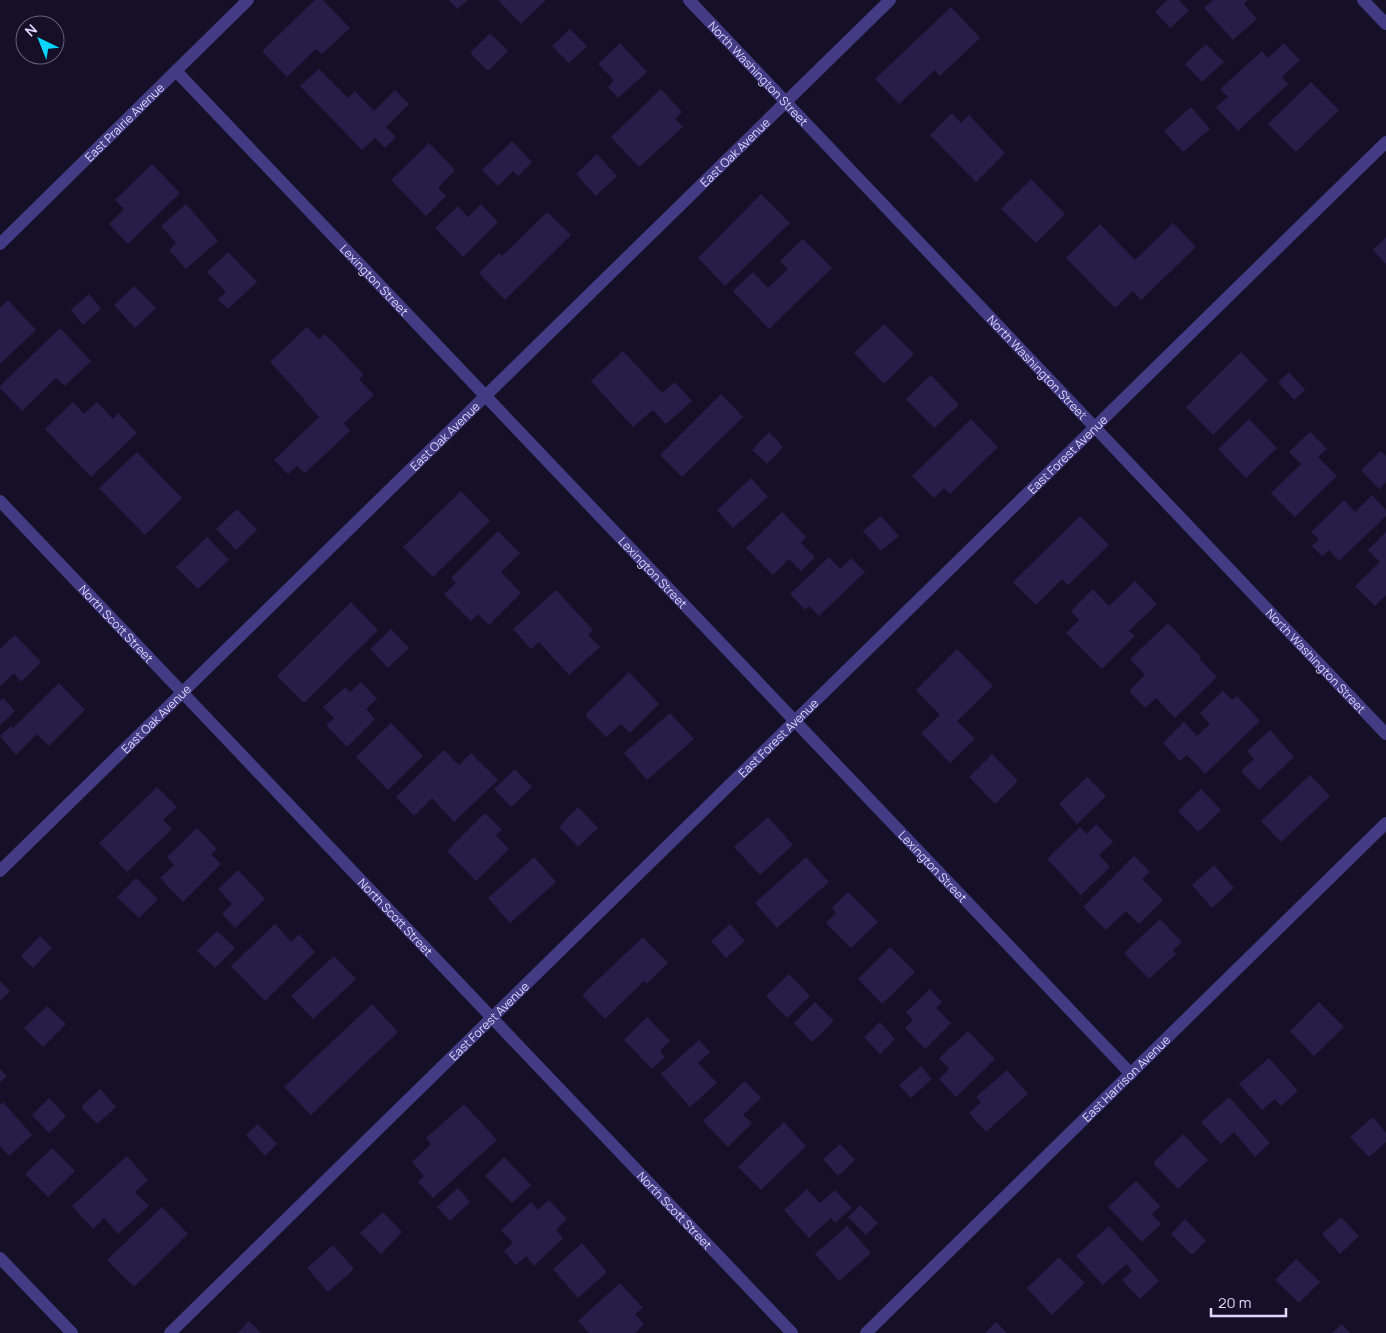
<svg xmlns="http://www.w3.org/2000/svg" width="1386" height="1333" viewBox="0 0 1386 1333" font-family="Manrope,sans-serif">
  <style>
    .building { fill: #271d48 }
    .lines { fill: none; stroke-linecap: round; stroke-linejoin: round }
    .minor { stroke: #433c85; stroke-width: 12 }
    .labels { text-anchor: middle; dominant-baseline: central; stroke-width: 4; stroke-linejoin: round; paint-order: stroke }
    .street-label { font-size: 12px; fill: #ded7fe; stroke: #151027 }
  </style>
  <rect width="100%" height="100%" fill="#151027"/>
  <path class="building" d="M 315,0 L 323,0 L 350,28 L 322,54 L 316,49 L 287,77 L 262,51 Z
    M 449,0 L 468,0 L 457,9 Z
    M 498,0 L 546,0 L 521,24 Z
    M 1167,0 L 1179,0 L 1189,11 L 1170,28 L 1155,12 Z
    M 1213,0 L 1248,0 L 1244,4 L 1257,19 L 1233,40 L 1204,8 Z
    M 951,7 L 980,38 L 940,76 L 935,70 L 899,104 L 875,79 Z
    M 570,29 L 587,46 L 569,63 L 552,46 Z
    M 490,33 L 508,51 L 488,71 L 470,53 Z
    M 620,43 L 647,72 L 618,98 L 608,87 L 614,80 L 598,64 Z
    M 1284,43 L 1300,60 L 1282,77 L 1288,84 L 1238,131 L 1216,107 L 1228,97 L 1220,89 L 1262,51 L 1268,58 Z
    M 1206,44 L 1224,62 L 1202,82 L 1185,64 Z
    M 319,69 L 348,98 L 355,91 L 374,111 L 395,90 L 409,104 L 386,127 L 396,137 L 385,148 L 375,138 L 362,150 L 300,86 Z
    M 1311,82 L 1339,110 L 1296,152 L 1268,124 Z
    M 661,89 L 682,112 L 675,119 L 683,127 L 639,167 L 611,137 Z
    M 1191,107 L 1210,129 L 1183,152 L 1164,131 Z
    M 952,113 L 961,123 L 969,115 L 1005,153 L 976,182 L 930,135 Z
    M 512,141 L 532,162 L 518,176 L 513,171 L 498,186 L 482,170 Z
    M 429,143 L 455,170 L 438,188 L 446,196 L 426,216 L 391,180 Z
    M 597,154 L 617,176 L 596,196 L 576,174 Z
    M 152,164 L 180,193 L 128,244 L 109,224 L 124,209 L 115,200 Z
    M 1031,179 L 1065,214 L 1036,243 L 1001,209 Z
    M 761,194 L 790,223 L 725,286 L 698,258 Z
    M 186,204 L 218,241 L 186,269 L 169,250 L 176,243 L 161,226 Z
    M 481,204 L 498,222 L 463,257 L 435,228 L 458,206 L 468,217 Z
    M 547,212 L 571,235 L 505,300 L 479,273 L 499,253 L 502,256 Z
    M 1173,223 L 1196,247 L 1141,300 L 1133,291 L 1115,308 L 1066,258 L 1100,224 L 1135,260 Z
    M 1386,237 L 1386,264 L 1373,250 Z
    M 803,239 L 832,268 L 769,329 L 733,291 L 753,272 L 768,288 L 788,269 L 780,261 Z
    M 228,252 L 257,282 L 228,309 L 218,299 L 226,292 L 207,272 Z
    M 134,286 L 156,308 L 135,328 L 114,305 Z
    M 89,294 L 101,309 L 83,325 L 71,310 Z
    M 8,300 L 36,330 L 0,364 L 0,308 Z
    M 884,324 L 914,354 L 884,384 L 854,353 Z
    M 307,327 L 319,339 L 325,334 L 364,375 L 359,379 L 374,395 L 344,423 L 350,431 L 305,473 L 297,466 L 288,474 L 274,460 L 319,417 L 304,401 L 305,400 L 270,362 Z
    M 60,328 L 91,361 L 65,386 L 56,378 L 22,411 L 0,388 L 0,386 Z
    M 623,351 L 662,393 L 675,382 L 692,401 L 666,424 L 653,410 L 633,427 L 591,381 Z
    M 1241,352 L 1268,380 L 1213,435 L 1186,407 Z
    M 1289,372 L 1305,390 L 1294,400 L 1278,382 Z
    M 931,375 L 959,405 L 934,428 L 906,399 Z
    M 721,394 L 743,417 L 682,477 L 660,455 Z
    M 73,402 L 84,414 L 97,402 L 113,419 L 118,413 L 137,433 L 91,477 L 45,429 Z
    M 971,419 L 998,447 L 950,494 L 944,488 L 934,498 L 912,476 Z
    M 1249,419 L 1277,448 L 1246,478 L 1218,449 Z
    M 769,432 L 783,447 L 767,464 L 752,450 Z
    M 1310,432 L 1327,449 L 1318,457 L 1337,476 L 1295,517 L 1271,493 L 1301,464 L 1289,452 Z
    M 1381,451 L 1386,456 L 1386,482 L 1379,489 L 1361,470 Z
    M 137,452 L 182,498 L 145,535 L 99,488 Z
    M 751,478 L 768,497 L 733,528 L 717,510 Z
    M 461,491 L 490,521 L 433,577 L 403,547 Z
    M 1372,495 L 1386,510 L 1386,516 L 1339,561 L 1329,550 L 1322,556 L 1312,546 L 1319,539 L 1311,532 L 1344,500 L 1355,512 Z
    M 237,509 L 257,530 L 236,550 L 216,529 Z
    M 782,512 L 806,537 L 801,543 L 815,557 L 801,571 L 789,559 L 773,575 L 746,548 Z
    M 881,516 L 899,536 L 881,551 L 863,531 Z
    M 1080,516 L 1109,545 L 1068,585 L 1062,579 L 1036,605 L 1013,582 Z
    M 498,531 L 520,553 L 501,572 L 521,593 L 489,625 L 478,614 L 471,621 L 444,594 L 456,583 L 451,578 Z
    M 1386,532 L 1386,595 L 1375,606 L 1355,586 L 1380,562 L 1368,550 Z
    M 207,537 L 229,560 L 198,589 L 176,567 Z
    M 829,557 L 840,569 L 851,558 L 865,572 L 819,616 L 809,606 L 805,610 L 790,594 Z
    M 1135,581 L 1157,604 L 1129,631 L 1135,636 L 1102,669 L 1066,633 L 1079,620 L 1071,611 L 1093,589 L 1109,606 Z
    M 556,590 L 593,630 L 588,635 L 600,647 L 569,675 L 539,642 L 531,649 L 513,629 Z
    M 351,602 L 378,630 L 304,703 L 277,676 Z
    M 1168,623 L 1201,657 L 1199,658 L 1217,677 L 1175,718 L 1156,698 L 1145,708 L 1129,691 L 1145,675 L 1130,659 Z
    M 391,629 L 409,648 L 388,668 L 370,649 Z
    M 15,635 L 41,662 L 21,682 L 14,673 L 0,686 L 0,649 Z
    M 957,649 L 993,686 L 957,721 L 975,739 L 950,763 L 921,733 L 940,715 L 916,690 Z
    M 629,672 L 659,704 L 630,733 L 621,724 L 606,737 L 585,715 Z
    M 361,682 L 377,699 L 366,709 L 375,719 L 347,747 L 326,725 L 334,718 L 323,707 L 345,687 L 350,692 Z
    M 59,683 L 85,710 L 49,746 L 37,734 L 16,755 L 0,736 L 11,726 L 13,728 Z
    M 1223,691 L 1232,700 L 1237,696 L 1260,721 L 1205,774 L 1187,755 L 1180,761 L 1163,743 L 1184,722 L 1197,736 L 1210,724 L 1200,713 Z
    M 3,698 L 15,711 L 0,725 L 0,701 Z
    M 670,713 L 694,739 L 647,780 L 624,753 Z
    M 391,723 L 423,756 L 388,790 L 356,757 Z
    M 1270,730 L 1294,757 L 1259,790 L 1241,771 L 1254,759 L 1247,751 Z
    M 444,750 L 459,765 L 471,753 L 498,780 L 454,822 L 432,798 L 414,816 L 396,797 Z
    M 992,754 L 1018,781 L 995,804 L 969,777 Z
    M 515,769 L 532,787 L 511,807 L 494,789 Z
    M 1310,775 L 1330,796 L 1281,842 L 1261,821 Z
    M 1087,777 L 1106,796 L 1077,824 L 1059,804 Z
    M 157,787 L 177,807 L 163,820 L 172,829 L 127,872 L 99,843 Z
    M 1201,789 L 1221,810 L 1198,832 L 1178,811 Z
    M 578,807 L 598,828 L 578,847 L 559,827 Z
    M 485,813 L 502,830 L 496,835 L 509,849 L 476,881 L 447,851 Z
    M 768,817 L 793,845 L 760,875 L 734,847 Z
    M 1096,824 L 1113,842 L 1099,855 L 1110,867 L 1081,895 L 1047,859 L 1080,827 L 1087,834 Z
    M 197,828 L 217,849 L 211,854 L 221,864 L 183,902 L 160,878 L 174,865 L 167,857 Z
    M 1134,856 L 1150,872 L 1142,879 L 1163,900 L 1139,924 L 1126,911 L 1106,930 L 1083,907 Z
    M 534,857 L 556,882 L 510,923 L 488,898 Z
    M 806,857 L 829,882 L 777,928 L 755,903 Z
    M 1214,865 L 1234,888 L 1212,908 L 1192,885 Z
    M 238,870 L 265,899 L 235,928 L 222,914 L 232,904 L 218,889 Z
    M 136,878 L 158,899 L 139,918 L 117,897 Z
    M 848,892 L 878,922 L 851,948 L 826,923 L 836,913 L 832,908 Z
    M 1160,919 L 1182,942 L 1173,950 L 1176,954 L 1149,979 L 1124,953 Z
    M 275,924 L 291,942 L 299,934 L 315,952 L 265,1001 L 231,966 Z
    M 730,924 L 745,941 L 726,958 L 711,941 Z
    M 217,931 L 235,948 L 215,968 L 197,951 Z
    M 40,936 L 52,948 L 33,968 L 21,956 Z
    M 643,937 L 668,963 L 646,984 L 644,981 L 605,1019 L 582,995 Z
    M 890,947 L 915,972 L 882,1004 L 858,979 Z
    M 334,956 L 356,979 L 313,1019 L 291,996 Z
    M 789,974 L 810,996 L 787,1018 L 766,996 Z
    M 0,981 L 10,991 L 0,1001 Z
    M 930,989 L 942,1002 L 936,1008 L 951,1023 L 925,1049 L 905,1028 L 913,1020 L 906,1012 Z
    M 815,1002 L 834,1021 L 812,1042 L 794,1023 Z
    M 1319,1002 L 1344,1027 L 1314,1056 L 1290,1031 Z
    M 372,1004 L 398,1032 L 311,1115 L 284,1087 Z
    M 47,1006 L 66,1024 L 43,1047 L 24,1028 Z
    M 647,1017 L 670,1041 L 660,1051 L 665,1057 L 652,1069 L 624,1040 Z
    M 880,1022 L 895,1039 L 880,1054 L 864,1037 Z
    M 968,1031 L 995,1059 L 956,1097 L 939,1079 L 949,1069 L 939,1058 Z
    M 699,1040 L 710,1052 L 698,1063 L 717,1083 L 690,1107 L 661,1074 Z
    M 1269,1058 L 1298,1091 L 1281,1106 L 1275,1099 L 1262,1110 L 1239,1084 Z
    M 921,1066 L 932,1079 L 911,1098 L 899,1085 Z
    M 0,1069 L 7,1076 L 0,1082 Z
    M 1007,1070 L 1028,1094 L 986,1132 L 969,1113 L 981,1102 L 976,1097 Z
    M 745,1081 L 761,1098 L 743,1115 L 752,1123 L 728,1147 L 703,1121 Z
    M 100,1089 L 116,1107 L 97,1124 L 81,1107 Z
    M 1229,1097 L 1270,1143 L 1255,1157 L 1234,1132 L 1221,1144 L 1201,1122 Z
    M 49,1098 L 66,1116 L 49,1133 L 32,1115 Z
    M 3,1102 L 32,1135 L 9,1156 L 0,1146 L 0,1105 Z
    M 464,1104 L 497,1140 L 433,1198 L 418,1182 L 424,1176 L 412,1162 L 431,1144 L 426,1138 Z
    M 1373,1117 L 1386,1133 L 1386,1142 L 1369,1157 L 1350,1137 Z
    M 784,1122 L 806,1146 L 761,1190 L 738,1167 Z
    M 258,1124 L 277,1144 L 265,1156 L 246,1135 Z
    M 1183,1134 L 1208,1160 L 1178,1189 L 1153,1163 Z
    M 840,1144 L 855,1160 L 838,1176 L 823,1159 Z
    M 52,1148 L 75,1171 L 48,1197 L 25,1174 Z
    M 127,1156 L 148,1180 L 135,1192 L 149,1206 L 118,1234 L 104,1218 L 93,1229 L 72,1206 Z
    M 504,1157 L 531,1185 L 512,1203 L 485,1176 Z
    M 1136,1181 L 1160,1206 L 1152,1214 L 1161,1224 L 1142,1242 L 1108,1207 Z
    M 458,1188 L 470,1202 L 450,1221 L 437,1207 Z
    M 807,1189 L 820,1203 L 835,1190 L 852,1208 L 835,1223 L 831,1218 L 809,1238 L 784,1210 Z
    M 549,1200 L 567,1219 L 556,1230 L 563,1238 L 534,1266 L 526,1256 L 516,1265 L 504,1251 L 513,1243 L 501,1230 L 531,1202 L 538,1210 Z
    M 860,1205 L 878,1223 L 866,1235 L 848,1217 Z
    M 162,1207 L 188,1234 L 134,1287 L 107,1260 Z
    M 383,1212 L 402,1232 L 381,1254 L 360,1233 Z
    M 1341,1217 L 1359,1236 L 1340,1254 L 1322,1234 Z
    M 1185,1219 L 1206,1241 L 1192,1255 L 1171,1234 Z
    M 847,1226 L 871,1253 L 839,1281 L 815,1254 Z
    M 1109,1226 L 1159,1281 L 1140,1299 L 1122,1280 L 1132,1271 L 1126,1264 L 1103,1285 L 1076,1256 Z
    M 582,1243 L 607,1272 L 578,1298 L 553,1269 Z
    M 333,1245 L 354,1269 L 328,1292 L 307,1268 Z
    M 1059,1257 L 1085,1283 L 1052,1315 L 1027,1288 Z
    M 1296,1259 L 1320,1282 L 1299,1303 L 1275,1280 Z
    M 620,1283 L 643,1308 L 635,1314 L 644,1324 L 635,1333 L 589,1333 L 578,1321 Z
    M 249,1321 L 261,1333 L 237,1333 Z
    M 996,1322 L 1007,1333 L 985,1333 Z
    M 1342,1324 L 1350,1333 L 1332,1333 Z"/>
  <g class="lines">
    <g class="minor">
      <path id="s1" d="M 689,0 L 1386,734"/>
      <path d="M 1363,0 L 1386,24"/>
      <path id="s2" d="M 176,71 L 1131,1074"/>
      <path id="s3" d="M 0,244 L 248,0"/>
      <path id="s4" d="M 0,501 L 792,1333"/>
      <path id="s5" d="M 0,871 L 890,0"/>
      <path d="M 0,1258 L 72,1333"/>
      <path id="s6" d="M 170,1333 L 1386,142"/>
      <path id="s7" d="M 866,1333 L 1386,823"/>
    </g>
  </g>
  <g class="labels">
    <g class="street-label">
      <text stroke="none"><textPath href="#s1" startOffset="101">North Washington Street</textPath></text>
      <text stroke="none"><textPath href="#s3" startOffset="174">East Prairie Avenue</textPath></text>
      <text stroke="none"><textPath href="#s5" startOffset="1028">East Oak Avenue</textPath></text>
      <text stroke="none"><textPath href="#s2" startOffset="288">Lexington Street</textPath></text>
      <text stroke="none"><textPath href="#s1" startOffset="506">North Washington Street</textPath></text>
      <text stroke="none"><textPath href="#s5" startOffset="622">East Oak Avenue</textPath></text>
      <text stroke="none"><textPath href="#s6" startOffset="1256">East Forest Avenue</textPath></text>
      <text stroke="none"><textPath href="#s2" startOffset="692">Lexington Street</textPath></text>
      <text stroke="none"><textPath href="#s4" startOffset="169">North Scott Street</textPath></text>
      <text stroke="none"><textPath href="#s1" startOffset="911">North Washington Street</textPath></text>
      <text stroke="none"><textPath href="#s5" startOffset="218">East Oak Avenue</textPath></text>
      <text stroke="none"><textPath href="#s6" startOffset="851">East Forest Avenue</textPath></text>
      <text stroke="none"><textPath href="#s2" startOffset="1098">Lexington Street</textPath></text>
      <text stroke="none"><textPath href="#s4" startOffset="574">North Scott Street</textPath></text>
      <text stroke="none"><textPath href="#s6" startOffset="446">East Forest Avenue</textPath></text>
      <text stroke="none"><textPath href="#s7" startOffset="364">East Harrison Avenue</textPath></text>
      <text stroke="none"><textPath href="#s4" startOffset="979">North Scott Street</textPath></text>
    </g>
  </g>
  <g transform="translate(40 40) rotate(317)"><circle r="24" fill="#151027" stroke="#65607d"/>
  <path d="M0-4L9 19L0 12L-9 19Z" fill="#08d6fa"/>
  <text y="-8" font-size="14" font-weight="bold" text-anchor="middle" fill="#ded7fe">N</text>
  </g>
  <path d="M1211 1308v8h75v-8" fill="none" stroke="#ded7fe" stroke-width="2.5"/>
  <text x="1218" y="1308" font-size="15" fill="#ded7fe" stroke="#151027" stroke-width="4" paint-order="stroke">20 m</text>
</svg>
